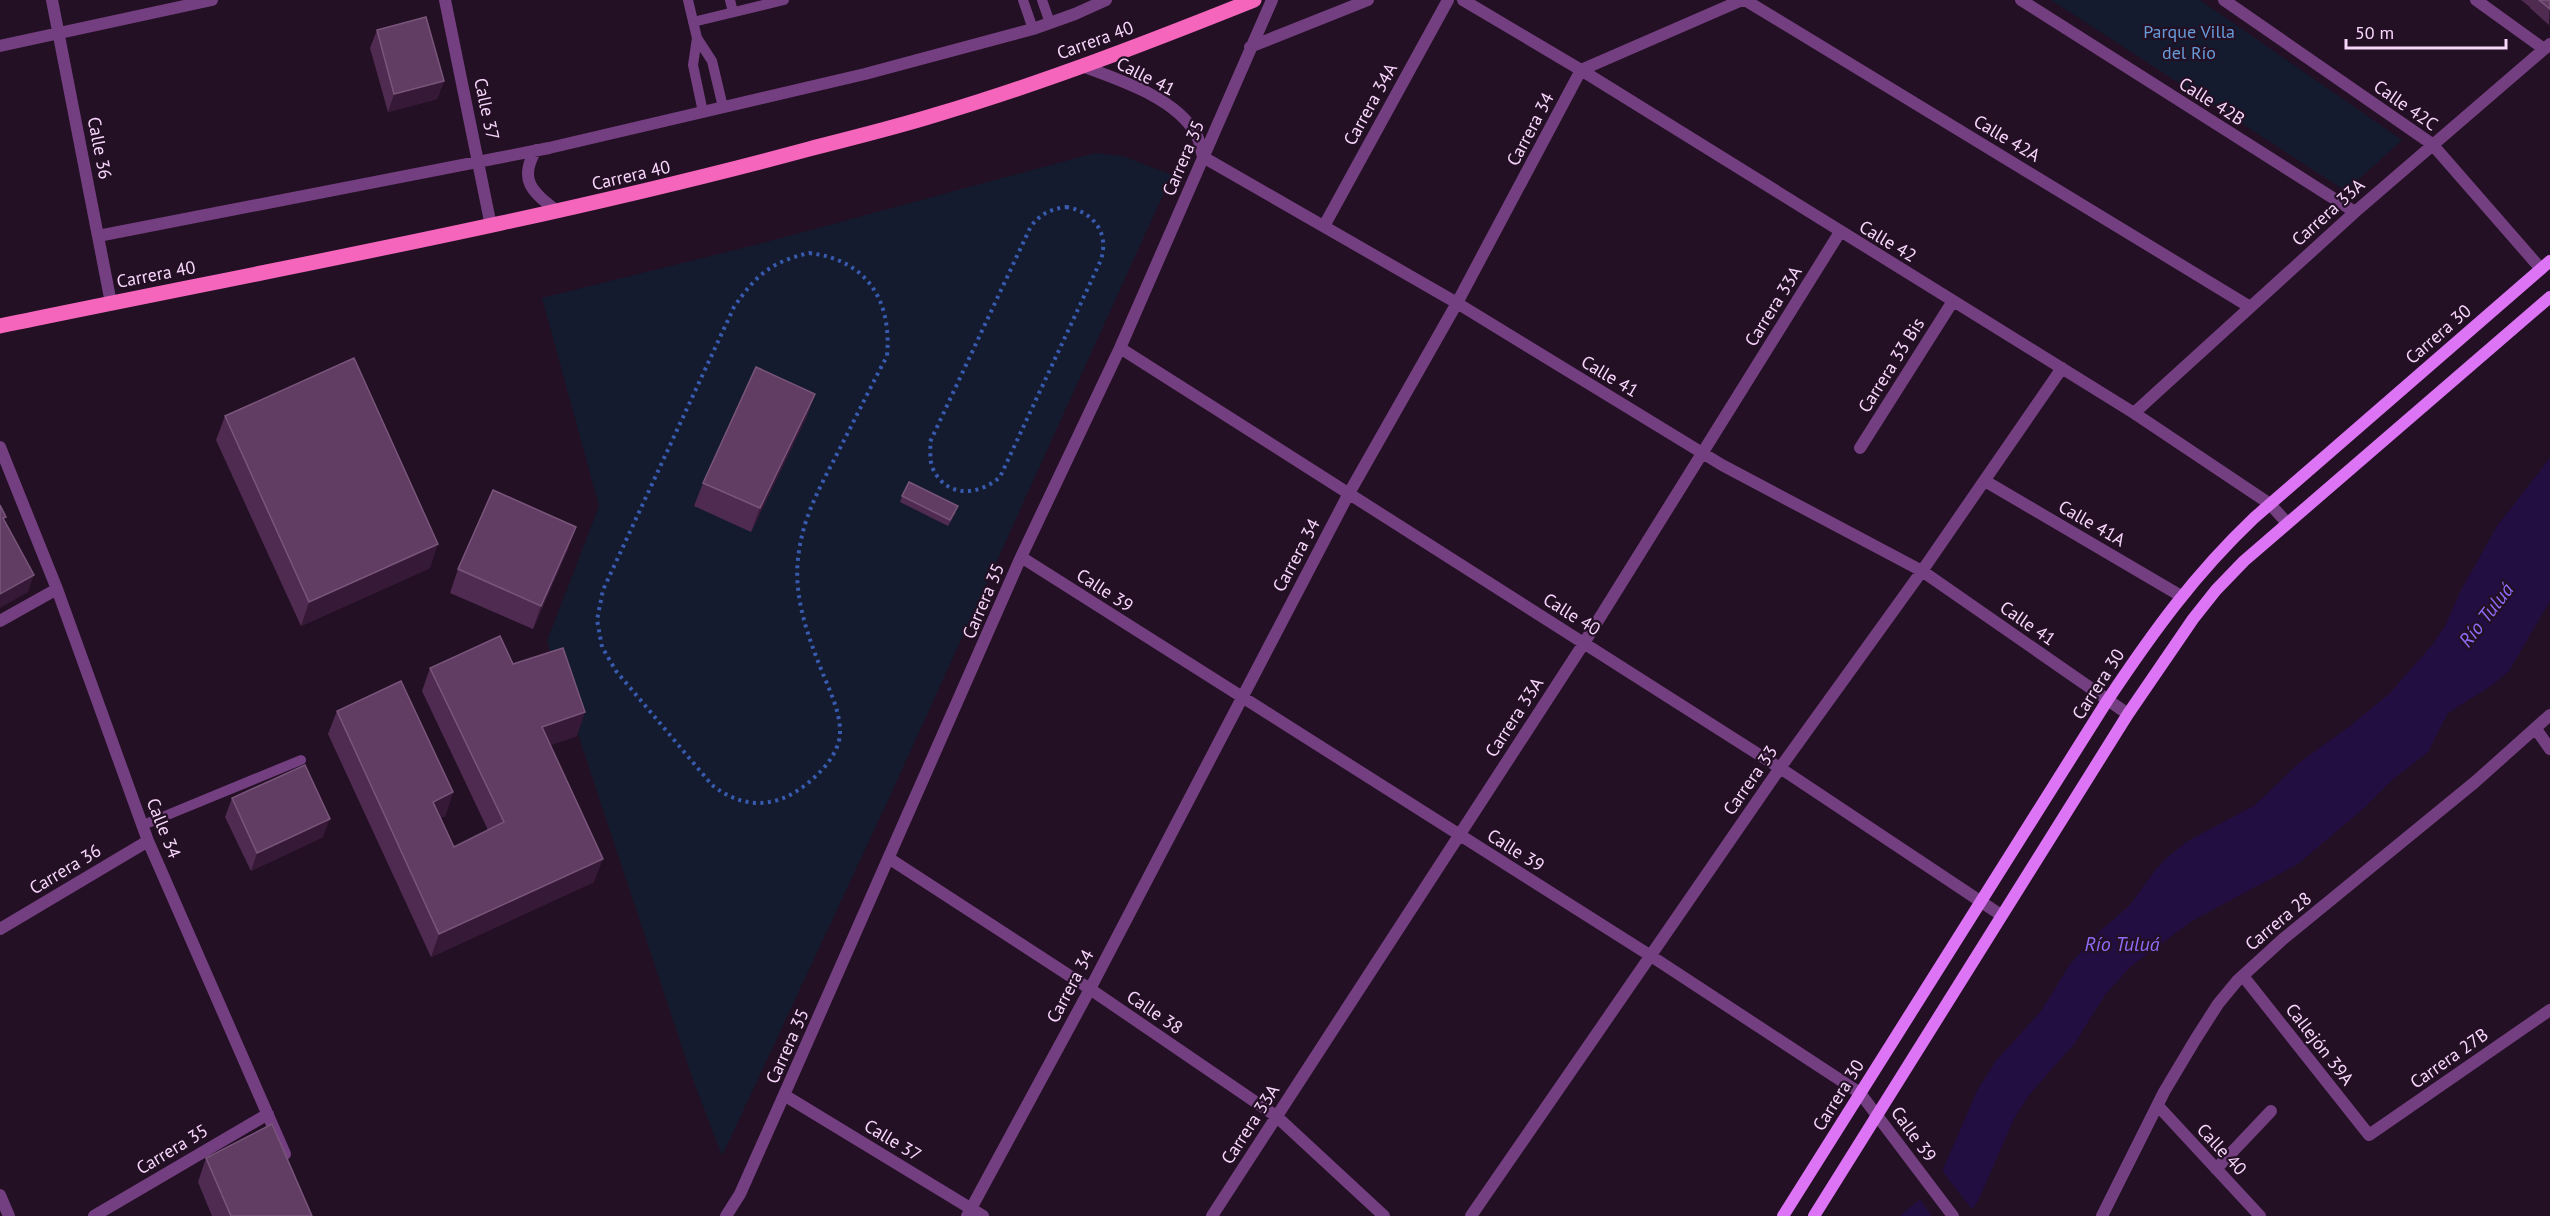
<svg xmlns="http://www.w3.org/2000/svg" width="2550" height="1216" viewBox="0 0 2550 1216" font-family="'PT Sans',sans-serif">
  <style>
    .green { fill: #141b2e }
    .water { fill: #220e40 }
    .pier { fill: #231024 }
    .lines { fill: none; stroke-linecap: round; stroke-linejoin: round }
    .path { stroke: #385aaf; stroke-width: 4; stroke-dasharray: 3 4.5; stroke-linecap: butt }
    .lane { stroke: #743f80; stroke-width: 10 }
    .street { stroke: #743f80; stroke-width: 12 }
    .secondary { stroke: #dc74f5; stroke-width: 12 }
    .primary { stroke: #f465bb; stroke-width: 15 }
    .wall { fill: #502b51 }
    .shaded-wall { fill: #361837 }
    .building { fill: #623d63; stroke: #79557b; stroke-width: 1.5 }
    .labels { text-anchor: middle; dominant-baseline: central; stroke-width: 4.5; stroke-linejoin: round; paint-order: stroke }
    .park-label { font-size: 18px; fill: #679cd8; stroke: #231024 }
    .street-label { font-size: 18px; fill: #f8d6fc; stroke: #231024 }
    .water-label { font-size: 20px; font-style: italic; fill: #8c6cf5; stroke: #231024 }
  </style>
  <rect width="100%" height="100%" fill="#231024"/>
  <path class="green" d="M 2051,0 L 2200,0 L 2402,140 L 2346,191 Z
    M 1095,153 L 1123,156 L 1172,175 L 890,796 L 722,1156 L 692,1077 L 547,641 L 599,506 L 542,298 L 763,243 Z"/>
  <path class="water" d="M 2550,458 L 2550,601 L 2509,671 L 2491,686 L 2448,713 L 2428,752 L 2391,781 L 2364,808 L 2298,864 L 2192,921 L 2130,967 L 2105,995 L 2075,1043 L 2029,1095 L 2014,1119 L 1978,1201 L 1967,1216 L 1900,1216 L 1925,1195 L 1942,1172 L 1977,1091 L 1995,1062 L 2041,1011 L 2071,963 L 2100,931 L 2130,905 L 2156,869 L 2169,856 L 2188,841 L 2255,805 L 2300,762 L 2350,726 L 2390,693 L 2433,644 L 2445,626 L 2461,590 L 2497,526 Z"/>
  <path class="pier" d="M 1940,1168 L 1974,1212 L 1971,1216 L 1932,1216 L 1918,1197 Z"/>
  <g class="lines">
    <path class="path" d="M 1066,207 C 1093,211 1111,234 1100,262 L 1000,477 C 980,495 947,499 933,469 C 929,460 931,451 930,442 L 1031,226 C 1041,214 1050,209 1066,207 Z
      M 809,253 C 867,260 892,300 887,356 C 870,388 854,421 837,454 C 821,485 804,515 799,551 C 792,594 807,634 823,674 C 830,691 840,712 840,731 C 841,757 810,785 788,796 C 761,809 735,803 712,785 L 616,671 L 602,647 L 597,620 L 603,590 L 734,307 C 756,275 771,262 809,253 Z"/>
    <path class="lane" d="M 688,0 L 697,38 L 712,61 L 723,107
      M 730,0 L 733,12
      M 1023,0 L 1033,29
      M 1042,0 L 1050,23
      M 693,22 L 784,0
      M 697,38 L 693,65 L 703,112
      M 143,825 L 301,760"/>
    <path class="street" d="M 52,0 L 111,303
      M 445,0 L 491,226
      M 1463,0 L 1581,70 L 2134,413 L 2270,504 L 2287,523
      M 1745,0 L 2250,307
      M 2021,0 L 2355,212
      M 2224,0 L 2432,144 L 2541,269
      M 2476,0 L 2544,49
      M 0,46 L 212,0
      M 1250,47 L 1368,0
      M 1082,66 C 1119,80 1175,97 1196,134 C 1200,141 1201,150 1203,157 L 1457,303 L 1722,465 L 1922,571 L 2128,714
      M 536,150 C 517,181 534,193 558,212
      M 1324,226 L 1448,0
      M 98,236 L 549,148 L 865,74 L 1033,29 L 1075,14 L 1106,0
      M 1120,348 L 1780,768 L 2001,915
      M 2134,413 L 2355,212 L 2550,44
      M 0,447 L 57,589 L 148,841 L 285,1154
      M 1860,448 L 1953,301
      M 1985,481 L 2181,596
      M 1021,557 L 1651,956 L 1860,1093 L 1953,1216
      M 0,621 L 57,589
      M 2536,729 L 2550,749
      M 890,859 L 1090,989 L 1276,1116 L 1384,1216
      M 0,929 L 148,841
      M 2243,976 L 2369,1135 L 2550,1010
      M 784,1095 L 983,1216
      M 2159,1107 L 2260,1216
      M 2216,1169 L 2271,1111
      M 0,1195 L 9,1216
      M 94,1216 L 268,1114
      M 726,1216 L 740,1194 L 784,1095 L 1021,557 L 1120,348 L 1272,0
      M 967,1216 L 1090,989 L 1348,495 L 1457,303 L 1581,70 L 1742,0
      M 1212,1216 L 1584,643 L 1840,232
      M 1471,1216 L 1780,768 L 1922,571 L 2062,368
      M 2102,1216 L 2164,1092 L 2195,1040 L 2218,1004 L 2237,981 L 2283,939 L 2475,782 L 2550,715"/>
    <path class="secondary" d="M 1783,1216 L 2107,701 C 2153,632 2194,575 2254,518 L 2550,261
      M 1814,1216 L 2128,714 L 2193,619 L 2216,590 L 2244,561 L 2550,297"/>
    <path class="primary" d="M 0,326 C 270,270 542,221 809,149 C 851,138 893,128 935,115 C 1043,83 1149,42 1254,0"/>
  </g>
  <path class="wall" d="M 2521,0 L 2550,0 L 2549,25 L 2530,8 L 2530,7 Z
    M 377,30 L 444,81 L 437,99 L 388,112 L 370,48 Z
    M 815,394 L 806,418 L 751,532 L 694,506 L 703,483 Z
    M 225,416 L 430,568 L 301,626 L 216,440 Z
    M 902,496 L 956,512 L 948,526 L 900,502 Z
    M 576,527 L 567,551 L 533,629 L 450,593 L 458,569 Z
    M 513,664 L 577,736 L 550,745 L 594,882 L 431,957 L 328,734 L 337,711 L 453,792 L 445,816 L 440,818 L 454,847 L 488,830 L 422,691 L 430,668 Z
    M 232,798 L 323,837 L 251,871 L 225,817 Z
    M 206,1158 L 312,1216 L 212,1216 L 198,1182 Z"/>
  <path class="shaded-wall" d="M 444,81 L 437,99 L 388,112 L 394,94 Z
    M 815,394 L 806,418 L 751,532 L 760,508 Z
    M 576,527 L 567,551 L 533,629 L 541,606 Z
    M 438,544 L 430,568 L 301,626 L 309,602 Z
    M 34,575 L 28,592 L 0,608 L 0,594 Z
    M 585,712 L 577,736 L 533,751 L 542,727 Z
    M 453,792 L 445,816 L 424,825 L 433,802 Z
    M 330,819 L 323,837 L 251,871 L 257,853 Z
    M 603,859 L 594,882 L 431,957 L 439,934 Z"/>
  <path class="building" d="M 2539,0 L 2550,0 L 2550,9 Z
    M 426,17 L 444,81 L 394,94 L 377,30 Z
    M 354,358 L 438,544 L 309,602 L 225,416 Z
    M 756,367 L 815,394 L 760,508 L 703,483 Z
    M 909,482 L 958,506 L 950,520 L 902,496 Z
    M 493,490 L 576,527 L 541,606 L 458,569 Z
    M 0,505 L 6,517 L 3,518 L 34,575 L 0,594 Z
    M 500,636 L 513,664 L 563,648 L 585,712 L 542,727 L 603,859 L 439,934 L 337,711 L 401,681 L 453,792 L 433,802 L 454,847 L 504,822 L 430,668 Z
    M 305,765 L 330,819 L 257,853 L 232,798 Z
    M 272,1124 L 312,1216 L 231,1216 L 206,1158 Z"/>
  <g class="labels">
    <g class="park-label">
      <text x="2189" y="31">Parque Villa<tspan x="2189" dy="21">del Río</tspan></text>
    </g>
    <g class="street-label">
      <text transform="translate(1095 40) rotate(-20)">Carrera 40</text>
      <text transform="translate(1146 76) rotate(27)">Calle 41</text>
      <text transform="translate(2212 101) rotate(32)">Calle 42B</text>
      <text transform="translate(1370 104) rotate(-61)">Carrera 34A</text>
      <text transform="translate(2406 105) rotate(35)">Calle 42C</text>
      <text transform="translate(487 109) rotate(78)">Calle 37</text>
      <text transform="translate(1530 129) rotate(-62)">Carrera 34</text>
      <text transform="translate(2007 138) rotate(31)">Calle 42A</text>
      <text transform="translate(100 148) rotate(79)">Calle 36</text>
      <text transform="translate(1183 158) rotate(-67)">Carrera 35</text>
      <text transform="translate(631 175) rotate(-13)">Carrera 40</text>
      <text transform="translate(2328 212) rotate(-42)">Carrera 33A</text>
      <text transform="translate(1888 241) rotate(31)">Calle 42</text>
      <text transform="translate(156 274) rotate(-11)">Carrera 40</text>
      <text transform="translate(1773 306) rotate(-58)">Carrera 33A</text>
      <text transform="translate(2438 334) rotate(-41)">Carrera 30</text>
      <text transform="translate(1891 365) rotate(-58)">Carrera 33 Bis</text>
      <text transform="translate(1610 376) rotate(31)">Calle 41</text>
      <text transform="translate(2092 523) rotate(30)">Calle 41A</text>
      <text transform="translate(1296 555) rotate(-62)">Carrera 34</text>
      <text transform="translate(1105 590) rotate(33)">Calle 39</text>
      <text transform="translate(983 601) rotate(-67)">Carrera 35</text>
      <text transform="translate(1572 614) rotate(32)">Calle 40</text>
      <text transform="translate(2028 623) rotate(35)">Calle 41</text>
      <text transform="translate(2098 684) rotate(-57)">Carrera 30</text>
      <text transform="translate(1514 717) rotate(-57)">Carrera 33A</text>
      <text transform="translate(1750 780) rotate(-55)">Carrera 33</text>
      <text transform="translate(164 828) rotate(68)">Calle 34</text>
      <text transform="translate(1516 850) rotate(32)">Calle 39</text>
      <text transform="translate(65 869) rotate(-31)">Carrera 36</text>
      <text transform="translate(2278 921) rotate(-40)">Carrera 28</text>
      <text transform="translate(1070 986) rotate(-62)">Carrera 34</text>
      <text transform="translate(1155 1012) rotate(34)">Calle 38</text>
      <text transform="translate(2320 1044) rotate(52)">Callejón 39A</text>
      <text transform="translate(787 1046) rotate(-66)">Carrera 35</text>
      <text transform="translate(2449 1058) rotate(-35)">Carrera 27B</text>
      <text transform="translate(1838 1095) rotate(-58)">Carrera 30</text>
      <text transform="translate(1250 1124) rotate(-57)">Carrera 33A</text>
      <text transform="translate(1914 1134) rotate(54)">Calle 39</text>
      <text transform="translate(893 1140) rotate(31)">Calle 37</text>
      <text transform="translate(172 1149) rotate(-31)">Carrera 35</text>
      <text transform="translate(2222 1149) rotate(47)">Calle 40</text>
    </g>
    <g class="water-label">
      <text transform="translate(2486 615) rotate(-52)">Río Tuluá</text>
      <text x="2122" y="944">Río Tuluá</text>
    </g>
  </g>
  <path d="M2346 39v9h160v-9" fill="none" stroke="#f8d6fc" stroke-width="3"/>
  <text x="2355" y="39" font-size="18" fill="#f8d6fc" stroke="#231024" stroke-width="4.5" paint-order="stroke">50 m</text>
</svg>
